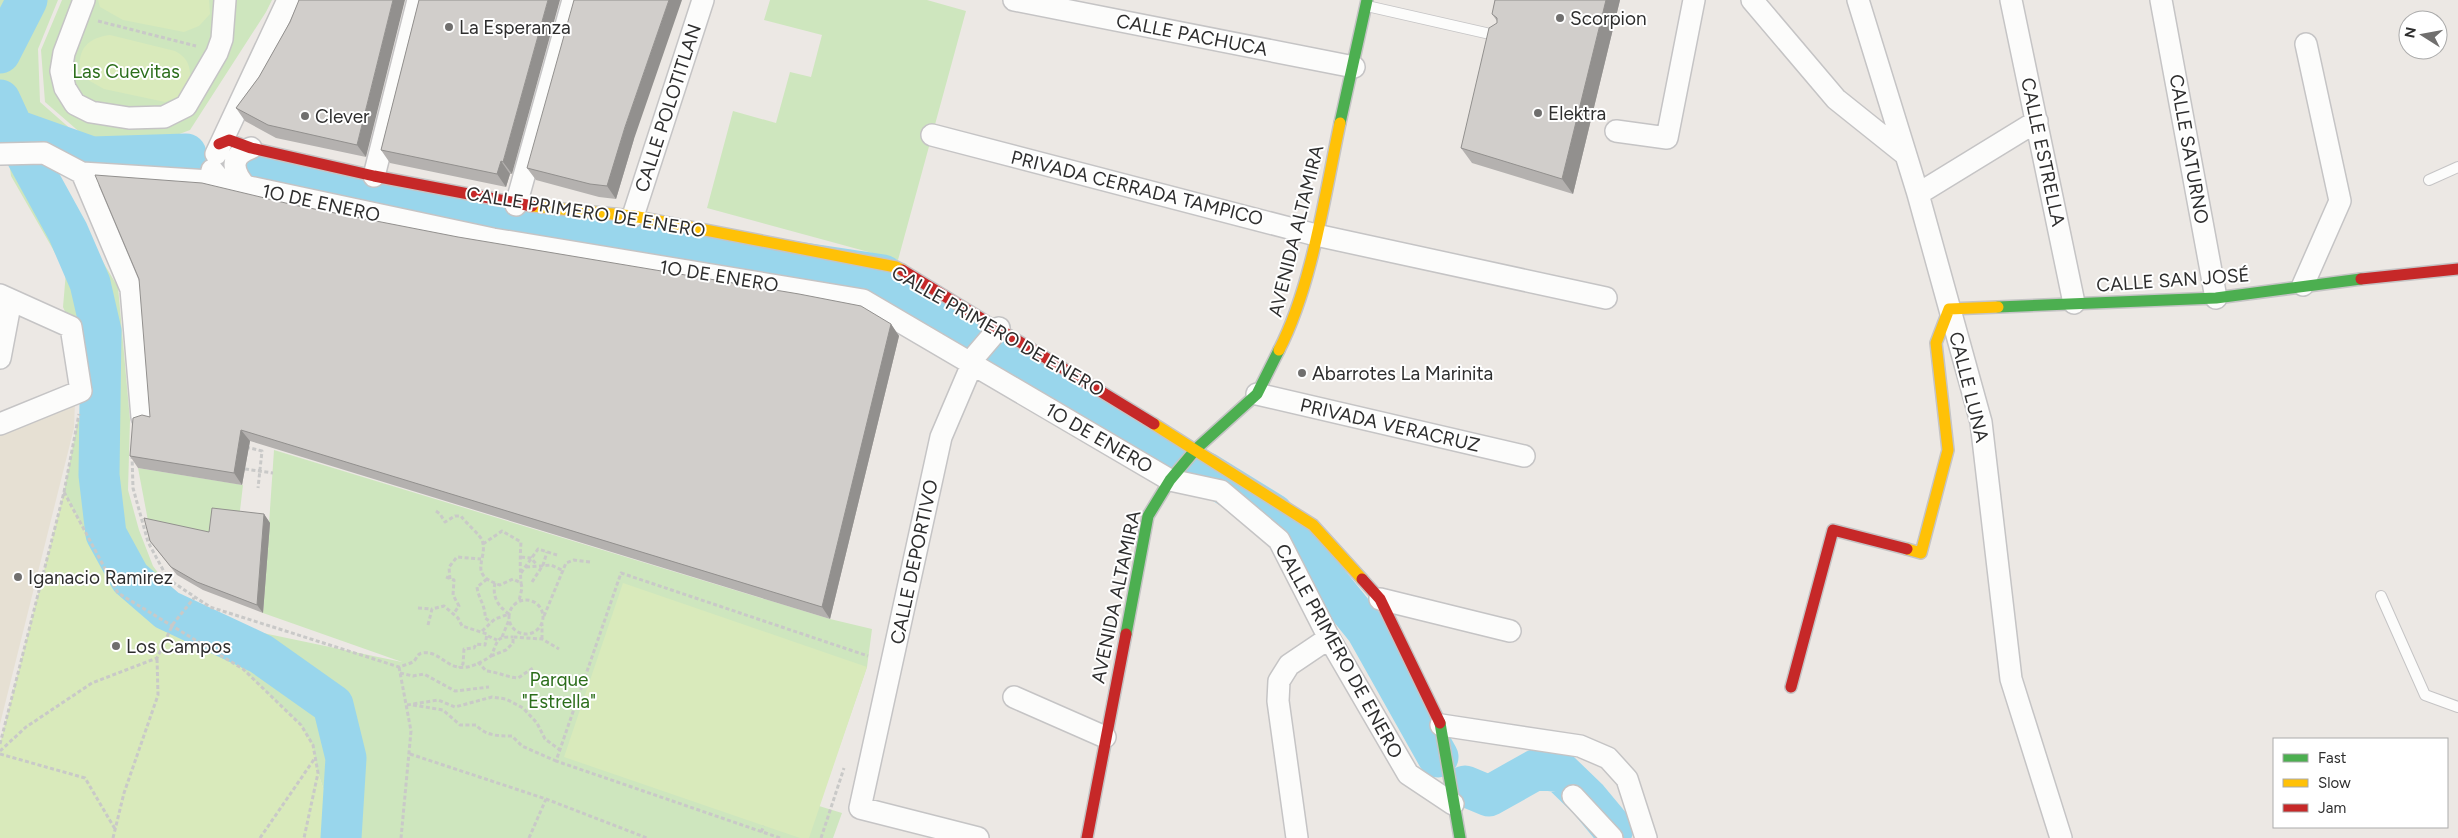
<svg xmlns="http://www.w3.org/2000/svg" width="2458" height="838" viewBox="0 0 2458 838" font-family="Figtree,sans-serif">
  <style>
    .education { fill: #e6e0d3 }
    .green { fill: #cee6be }
    .pitch { fill: #d9eabb }
    .lines { fill: none; stroke-linecap: round; stroke-linejoin: round }
    .river { stroke: #99d6ec; stroke-width: 41 }
    .lane-casing { stroke: #c5c4c5; stroke-width: 12 }
    .street-casing { stroke: #c5c4c5; stroke-width: 24 }
    .fast-casing { stroke: #c5c4c5; stroke-width: 14 }
    .slow-casing { stroke: #c5c4c5; stroke-width: 14 }
    .jam-casing { stroke: #c5c4c5; stroke-width: 14 }
    .path { stroke: #c9c9c8; stroke-width: 3; stroke-dasharray: 4 2.5; stroke-linecap: butt }
    .lane { stroke: #fcfcfb; stroke-width: 10 }
    .street { stroke: #fcfcfb; stroke-width: 21 }
    .fast { stroke: #4caf50; stroke-width: 11 }
    .slow { stroke: #ffc107; stroke-width: 11 }
    .jam { stroke: #c62828; stroke-width: 11 }
    .wall { fill: #b4b1af }
    .shaded-wall { fill: #92908e }
    .building { fill: #d1cecb; stroke: #92908e }
    .poi-dot { fill: #706f6e; stroke: #fff; stroke-width: 2 }
    .labels { text-anchor: middle; dominant-baseline: central; stroke-width: 4; stroke-linejoin: round; paint-order: stroke }
    .poi-label { font-size: 19px; fill: #2e2e2e; stroke: #fff; text-anchor: start }
    .street-label { font-size: 19px; fill: #2e2e2e; stroke: #fff }
    .park-label { font-size: 19px; fill: #2c6e1b; stroke: #fff }
  </style>
  <rect width="100%" height="100%" fill="#ece8e4"/>
  <path class="education" d="M 75,401 L 74,428 L 0,724 L 0,431 Z"/>
  <path class="green" d="M 0,0 L 58,0 L 38,49 L 40,102 L 82,139 L 124,144 L 166,143 L 190,134 L 182,150 L 92,152 L 20,125 L 118,287 L 130,420 L 128,490 L 139,530 L 153,566 L 170,589 L 209,613 L 263,633 L 402,662 L 263,613 L 274,450 L 830,619 L 872,629 L 867,667 L 819,806 L 842,813 L 833,838 L 324,838 L 328,802 L 318,773 L 243,669 L 118,593 L 64,492 L 78,420 L 92,423 L 90,370 L 63,307 L 66,272 L 11,176 L 6,139 L 0,126 Z
    M 62,0 L 272,0 L 266,12 L 190,130 L 166,139 L 124,142 L 83,135 L 45,102 L 41,50 Z
    M 770,0 L 927,0 L 966,11 L 898,260 L 707,208 L 733,111 L 776,123 L 790,72 L 811,77 L 822,35 L 764,20 Z
    M 138,468 L 243,485 L 239,519 L 215,540 L 149,526 Z"/>
  <path class="pitch" d="M 98,0 L 209,0 L 210,14 L 199,26 L 184,32 L 123,20 L 100,7 Z
    M 110,35 L 175,51 C 190,59 190,68 191,84 L 180,96 L 165,102 L 104,89 L 81,76 C 76,52 85,38 110,35 Z
    M 64,492 L 118,593 L 243,669 L 301,725 L 313,745 L 318,773 L 328,802 L 324,838 L 0,838 L 0,744 Z
    M 623,583 L 867,667 L 809,838 L 800,838 L 564,757 Z"/>
  <g class="lines">
    <path class="river" d="M 0,53 L 27,0
      M 0,100 L 23,150 L 68,232 L 90,283 L 101,331 L 99,475 L 106,534 L 130,578 L 167,610 L 261,654 L 333,705 L 346,758 L 341,838
      M 13,129 L 92,157 L 186,154
      M 230,161 L 517,220 L 883,275 L 985,344 L 1164,456 L 1205,472 L 1273,514 L 1366,629 L 1438,757
      M 1465,786 L 1489,796 L 1537,769 L 1560,772 L 1588,799 L 1613,829"/>
    <defs>
      <path id="lane" d="M 1367,6 L 1499,36
        M 2429,180 L 2458,167
        M 2381,596 L 2425,695 L 2458,707"/>
      <path id="street" d="M 84,0 L 64,53 L 61,71 L 65,88 L 75,104 L 91,112 L 129,118 L 164,117 L 186,106 L 217,53 L 222,39 L 225,0
        M 1014,0 L 1354,67
        M 1752,0 L 1836,99 L 1906,155
        M 1858,0 L 1918,194 L 1981,422 L 2011,679 L 2061,838
        M 2011,0 L 2074,303
        M 2161,0 L 2216,298
        M 1616,131 L 1667,138 L 1694,0
        M 932,135 L 1316,235 L 1606,298
        M 0,154 L 44,153 L 82,173 L 131,289 L 142,417
        M 216,154 L 288,0
        M 212,170 L 217,176 L 226,182 L 493,239 L 863,300 L 1170,480 L 1221,491 L 1279,540 L 1329,638 L 1408,774 L 1453,804
        M 82,173 L 226,182
        M 374,176 L 418,0
        M 246,187 C 232,171 229,156 251,148
        M 1918,194 L 2037,121
        M 516,205 L 573,0
        M 633,216 L 703,0
        M 2303,285 L 2340,201 L 2306,44
        M 0,295 L 71,327 L 81,391 L 0,424
        M 0,358 L 11,300
        M 1257,394 L 1524,456
        M 1380,599 L 1510,631
        M 1014,697 L 1105,737
        M 1441,725 L 1580,746 L 1608,758 L 1627,779 L 1646,838
        M 1573,796 L 1612,838
        M 978,838 L 860,808 L 941,437 L 976,355 L 999,328
        M 1297,838 L 1278,701 L 1279,681 L 1289,665 L 1329,638"/>
      <path id="fast" d="M 1340,123 L 1367,0
        M 1998,307 L 2216,298 L 2361,279
        M 1126,634 L 1148,516 L 1170,480 L 1196,449 L 1257,394 L 1279,350
        M 1440,723 L 1460,838"/>
      <path id="slow" d="M 532,206 L 633,216 L 896,267 L 902,270
        M 1279,350 C 1312,286 1325,194 1340,123
        M 1154,424 L 1313,525 L 1362,579
        M 1907,549 L 1921,553 L 1948,450 L 1936,343 L 1949,309 L 1998,307"/>
      <path id="jam" d="M 219,144 L 229,140 L 251,148 L 374,176 L 532,206
        M 902,270 L 1154,424
        M 2361,279 L 2458,269
        M 1362,579 L 1380,599 L 1440,723
        M 1791,687 L 1833,530 L 1907,549
        M 1087,838 L 1126,634"/>
    </defs>
    <use href="#lane" class="lane-casing"/>
    <use href="#street" class="street-casing"/>
    <use href="#fast" class="fast-casing"/>
    <use href="#slow" class="slow-casing"/>
    <use href="#jam" class="jam-casing"/>
    <path class="path" d="M 98,21 L 196,46
      M 246,447 L 262,451 L 258,488
      M 132,455 L 133,488 L 148,542 L 168,579 L 210,607 L 399,667 C 404,665 410,664 414,661 C 417,658 417,654 422,653 C 446,649 448,685 491,656 C 498,642 495,636 513,637
      M 245,469 L 273,473
      M 64,492 L 118,593 L 243,669 L 301,725 L 313,745 L 318,773 L 304,838
      M 436,511 L 440,514 L 445,522 L 455,516 L 461,516 C 466,523 480,535 482,540 C 489,559 466,574 500,585 L 513,579 L 521,583 L 522,588 L 519,601
      M 483,544 L 502,531 L 521,542 C 520,557 520,568 521,583
      M 521,557 L 531,558 L 537,565
      M 526,567 L 551,565 L 564,571
      M 521,573 L 538,549 L 557,555
      M 446,577 L 454,580 L 453,595 L 459,606 L 454,613
      M 450,579 L 449,567 L 457,557 L 481,559
      M 487,579 L 477,587 C 478,598 486,606 485,618 L 491,622
      M 532,582 L 543,565 L 547,552
      M 495,583 C 492,597 498,606 509,614
      M509 617a17 17 0 1 1 34 0a17 17 0 1 1-34 0Z
      M 418,608 L 432,609
      M 544,616 L 566,563 L 574,560 L 590,562
      M 428,625 L 432,609 L 444,606 L 458,618 L 462,626 L 487,634 L 485,645 L 476,644 L 474,648 L 464,649 L 463,664 L 459,668
      M 482,631 L 495,619 L 509,614
      M 488,636 L 497,640
      M 502,637 L 509,620
      M 542,639 L 542,624
      M 491,656 L 506,650 L 513,643 L 513,637 L 542,639 L 559,649
      M 478,662 L 486,671 C 498,672 506,677 518,678 L 533,668
      M 399,667 L 411,731 L 401,838
      M 400,673 L 413,676 L 424,674 L 455,691 L 489,687
      M 407,705 L 438,700 L 455,707 L 492,697 L 506,699 L 523,708 L 537,723 L 545,739 L 560,750
      M 413,705 L 443,710 L 460,725 L 476,725 C 486,736 498,736 512,736 L 522,746 L 556,761
      M 0,744 L 64,492 L 79,414
      M 0,751 L 26,727 L 92,683 L 157,658 L 173,624 L 194,598
      M 0,754 L 85,778 L 115,829
      M 410,754 L 546,799 L 647,838
      M 761,832 L 764,826
      M 113,838 L 124,793 L 158,695 L 157,658
      M 260,838 L 315,758
      M 529,838 L 546,799
      M 780,838 L 556,761 L 621,573 L 868,656
      M 821,838 L 844,768"/>
    <use href="#lane" class="lane"/>
    <use href="#street" class="street"/>
    <use href="#fast" class="fast"/>
    <use href="#slow" class="slow"/>
    <use href="#jam" class="jam"/>
  </g>
  <path class="wall" d="M 419,0 L 512,174 L 510,174 L 506,187 L 390,163 L 381,150 Z
    M 1495,0 L 1620,0 L 1573,194 L 1472,163 L 1461,148 L 1497,23 L 1497,21 L 1492,14 Z
    M 290,22 L 366,157 L 276,138 L 245,121 L 236,108 L 259,77 Z
    M 634,139 L 616,199 L 599,197 L 536,180 L 527,168 Z
    M 891,324 L 899,336 L 830,619 L 250,441 L 242,485 L 138,468 L 130,456 L 150,417 Z
    M 264,514 L 270,523 L 263,613 L 203,590 L 177,575 L 150,541 L 209,532 Z"/>
  <path class="shaded-wall" d="M 393,0 L 405,0 L 366,157 L 357,145 Z
    M 548,0 L 560,0 L 512,174 L 503,162 Z
    M 669,0 L 682,0 L 634,139 L 616,199 L 607,186 L 625,127 Z
    M 1606,0 L 1620,0 L 1573,194 L 1562,179 Z
    M 501,161 L 510,174 L 506,187 L 497,174 Z
    M 891,324 L 899,336 L 830,619 L 822,607 Z
    M 241,430 L 250,441 L 242,485 L 234,473 Z
    M 264,514 L 270,523 L 263,613 L 257,605 Z"/>
  <path class="building" d="M 299,0 L 393,0 L 357,145 L 268,125 L 236,108 L 259,77 L 290,22 Z
    M 419,0 L 548,0 L 503,162 L 501,161 L 497,174 L 381,150 Z
    M 574,0 L 669,0 L 625,127 L 607,186 L 590,184 L 527,168 Z
    M 1495,0 L 1606,0 L 1562,179 L 1461,148 L 1489,28 L 1497,23 L 1497,18 L 1492,14 Z
    M 95,175 L 202,183 L 294,205 L 458,237 L 799,294 L 861,306 L 891,324 L 822,607 L 241,430 L 234,473 L 130,456 L 133,418 L 142,415 L 150,417 L 139,279 Z
    M 212,508 L 264,514 L 257,605 L 197,582 L 171,567 L 150,541 L 144,518 L 209,532 Z"/>
  <g class="poi-dot">
    <circle cx="1560" cy="18" r="5"/>
    <circle cx="449" cy="27" r="5"/>
    <circle cx="1538" cy="113" r="5"/>
    <circle cx="305" cy="116" r="5"/>
    <circle cx="1302" cy="373" r="5"/>
    <circle cx="18" cy="577" r="5"/>
    <circle cx="116" cy="646" r="5"/>
  </g>
  <g class="labels">
    <g class="poi-label">
      <text x="1570" y="18">Scorpion</text>
      <text x="459" y="27">La Esperanza</text>
      <text x="1548" y="113">Elektra</text>
      <text x="315" y="116">Clever</text>
      <text x="1312" y="373">Abarrotes La Marinita</text>
      <text x="28" y="577">Iganacio Ramirez</text>
      <text x="126" y="646">Los Campos</text>
    </g>
    <g class="street-label">
      <text transform="translate(1192 35) rotate(11)">CALLE PACHUCA</text>
      <text transform="translate(668 108) rotate(-72)">CALLE POLOTITLAN</text>
      <text transform="translate(2189 149) rotate(80)">CALLE SATURNO</text>
      <text transform="translate(2043 152) rotate(78)">CALLE ESTRELLA</text>
      <text transform="translate(1137 188) rotate(14)">PRIVADA CERRADA TAMPICO</text>
      <text transform="translate(321 203) rotate(12)">1O DE ENERO</text>
      <text transform="translate(586 212) rotate(9)">CALLE PRIMERO DE ENERO</text>
      <text transform="translate(1296 231) rotate(-76)">AVENIDA ALTAMIRA</text>
      <text transform="translate(719 276) rotate(9)">1O DE ENERO</text>
      <text transform="translate(2173 280) rotate(-4)">CALLE SAN JOSÉ</text>
      <text transform="translate(998 331) rotate(30)">CALLE PRIMERO DE ENERO</text>
      <text transform="translate(1969 387) rotate(76)">CALLE LUNA</text>
      <text transform="translate(1390 425) rotate(13)">PRIVADA VERACRUZ</text>
      <text transform="translate(1099 438) rotate(30)">1O DE ENERO</text>
      <text transform="translate(914 562) rotate(-78)">CALLE DEPORTIVO</text>
      <text transform="translate(1116 597) rotate(-78)">AVENIDA ALTAMIRA</text>
      <text transform="translate(1339 651) rotate(61)">CALLE PRIMERO DE ENERO</text>
    </g>
    <g class="park-label">
      <text x="126" y="71">Las Cuevitas</text>
      <text x="559" y="679">Parque<tspan x="559" dy="22">"Estrella"</tspan></text>
    </g>
  </g>
  <rect x="2273" y="738" width="175" height="90" fill="#ffffff" stroke="#ababab"/>
  <rect x="2283" y="754" width="25" height="8" fill="#4caf50" stroke="#ababab"/>
  <text x="2318" y="763" font-size="15" fill="#2e2e2e">Fast</text>
  <rect x="2283" y="779" width="25" height="8" fill="#ffc107" stroke="#ababab"/>
  <text x="2318" y="788" font-size="15" fill="#2e2e2e">Slow</text>
  <rect x="2283" y="804" width="25" height="8" fill="#c62828" stroke="#ababab"/>
  <text x="2318" y="813" font-size="15" fill="#2e2e2e">Jam</text>
  <g transform="translate(2423 35) rotate(281)"><circle r="24" fill="#ffffff" stroke="#ababab"/>
  <path d="M0-4L9 19L0 12L-9 19Z" fill="#706f6e"/>
  <text y="-8" font-size="14" font-weight="bold" text-anchor="middle" fill="#2e2e2e">N</text>
  </g>
</svg>
